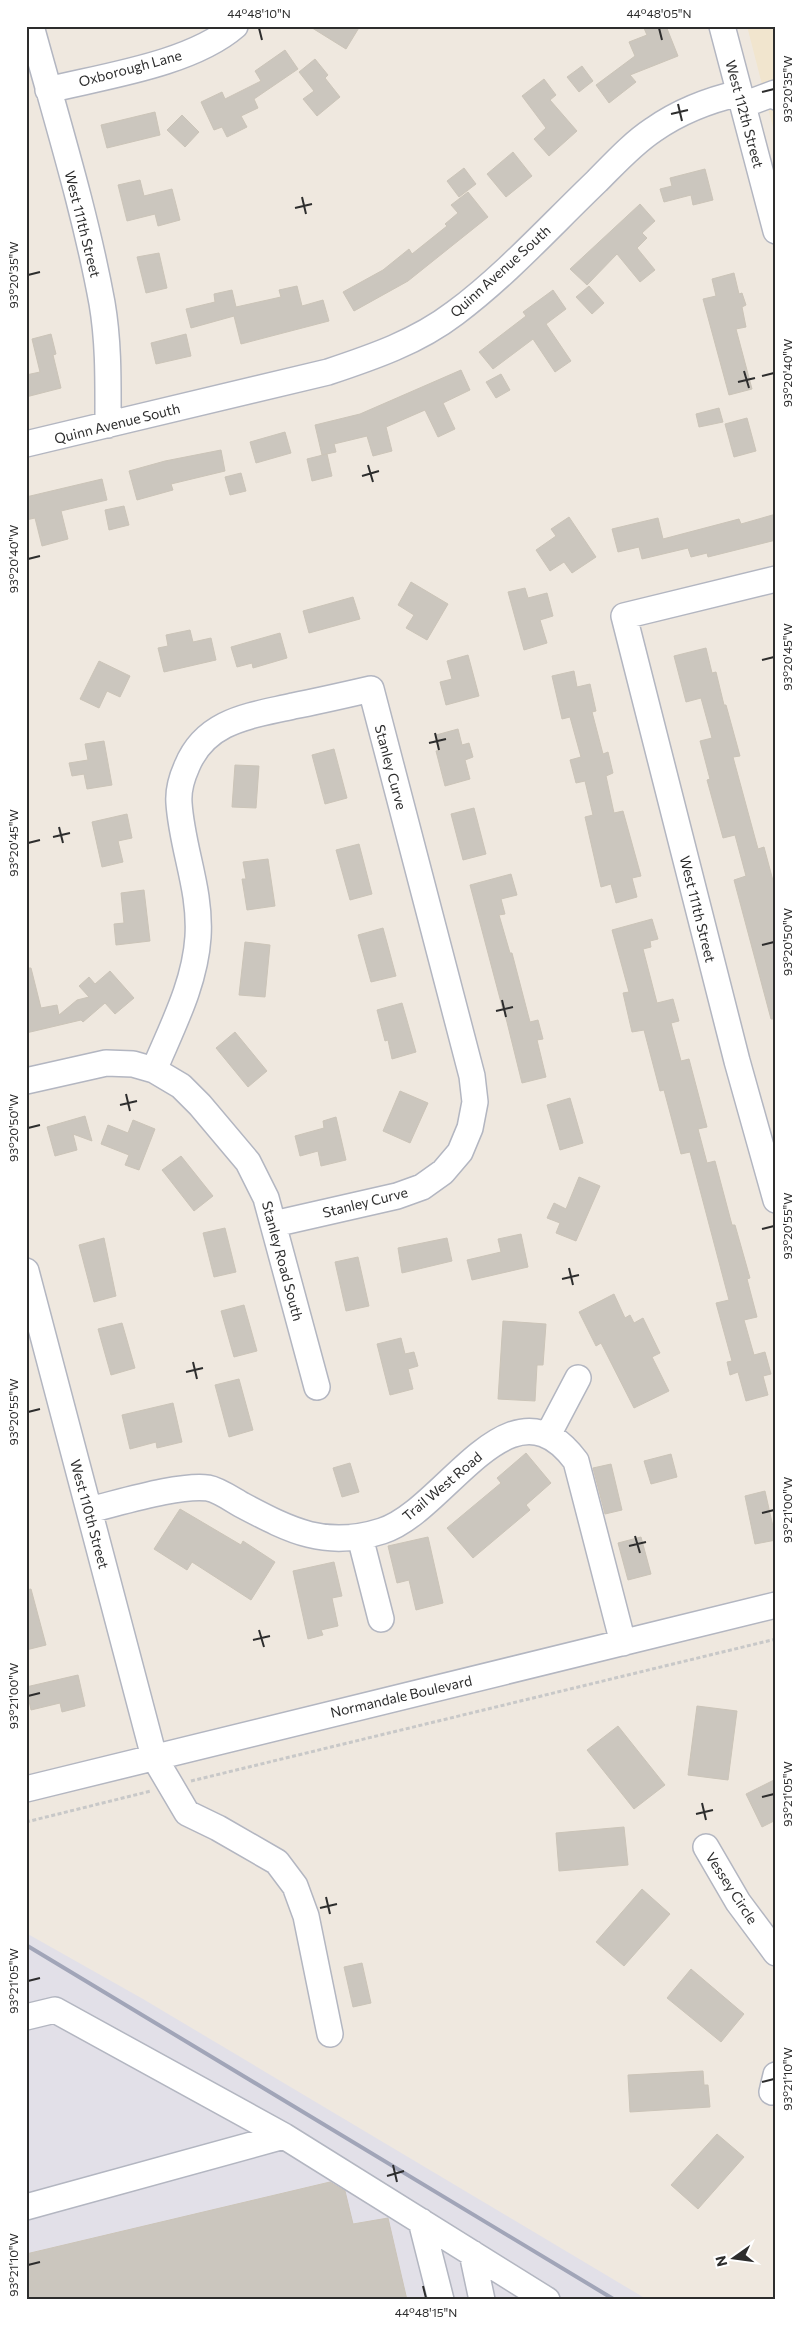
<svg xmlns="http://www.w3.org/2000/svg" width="802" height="2326" viewBox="0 0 802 2326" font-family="Commissioner,sans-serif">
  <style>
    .industrial { fill: #e2e0e8 }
    .education { fill: #f1e5ce }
    .building { fill: #cbc6be; stroke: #cbc4b8 }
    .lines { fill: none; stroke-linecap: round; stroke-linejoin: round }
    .minor-casing { stroke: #b3b6c1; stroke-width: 28 }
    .path { stroke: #c8c8c8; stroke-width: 3; stroke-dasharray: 4 2.5; stroke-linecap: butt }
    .minor { stroke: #fff; stroke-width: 25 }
    .rail { stroke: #a1a5b8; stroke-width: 4 }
    .ticks { fill: none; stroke: #2d2d2d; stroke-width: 2 }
    .labels { text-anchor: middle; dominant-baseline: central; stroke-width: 4.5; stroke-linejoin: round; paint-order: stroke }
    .street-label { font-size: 14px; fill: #2d2d2d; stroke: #fff }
    .neatline { fill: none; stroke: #2d2d2d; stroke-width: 2 }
    .ticks-label { font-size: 12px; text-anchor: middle; fill: #2d2d2d }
  </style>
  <rect width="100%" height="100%" fill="#efe8df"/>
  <path class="industrial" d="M 26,1933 L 143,1999 L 648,2300 L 26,2300 Z"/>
  <path class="education" d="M 747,26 L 776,26 L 776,139 Z"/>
  <path class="building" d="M 309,26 L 360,26 L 346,49 Z
    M 643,26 L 666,26 L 678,56 L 630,75 L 636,82 L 609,103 L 596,85 L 635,56 L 629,42 L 647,35 Z
    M 285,50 L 298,69 L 254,99 L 258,108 L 241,116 L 247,127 L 227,137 L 222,127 L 214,130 L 201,102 L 222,92 L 225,99 L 261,81 L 255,71 Z
    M 315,59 L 328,75 L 325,78 L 340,97 L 317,116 L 303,99 L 314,91 L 299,72 Z
    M 582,66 L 593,81 L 579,92 L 567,77 Z
    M 544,79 L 556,95 L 550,100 L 577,131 L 549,156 L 534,139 L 546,128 L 522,96 Z
    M 155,112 L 160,135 L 107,148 L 101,125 Z
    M 182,115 L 199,132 L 185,147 L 167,130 Z
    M 513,152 L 532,176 L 506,197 L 487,174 Z
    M 464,168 L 476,184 L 459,197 L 447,181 Z
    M 705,169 L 713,200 L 693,205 L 691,195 L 664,202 L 660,189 L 672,186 L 670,178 Z
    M 140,180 L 144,196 L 172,189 L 180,220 L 158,226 L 155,214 L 127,221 L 118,185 Z
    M 468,192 L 488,217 L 408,281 L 354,311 L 343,292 L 383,270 L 409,249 L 412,254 L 447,226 L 445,224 L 458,213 L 451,205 Z
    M 640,204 L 655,221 L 642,233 L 647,238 L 637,248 L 655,270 L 640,282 L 617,254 L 587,285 L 570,269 Z
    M 159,253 L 167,288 L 146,293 L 137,257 Z
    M 734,273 L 739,294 L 742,293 L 746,305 L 742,307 L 746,327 L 736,329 L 752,389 L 729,395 L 703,299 L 716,296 L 712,279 Z
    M 297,286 L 302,306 L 323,300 L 329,321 L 241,344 L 234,316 L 191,328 L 186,309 L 215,302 L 214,294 L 232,290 L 236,307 L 281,297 L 279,290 Z
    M 589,286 L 604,303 L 592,314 L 576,297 Z
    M 553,290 L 566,309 L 546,324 L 571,361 L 555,372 L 533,339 L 493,369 L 479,352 L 526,316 L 523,312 Z
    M 51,334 L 56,354 L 53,355 L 61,388 L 26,397 L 26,375 L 40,372 L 32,339 Z
    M 186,334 L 191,356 L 156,364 L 151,343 Z
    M 461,370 L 470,390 L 443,403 L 455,429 L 438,437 L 425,410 L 386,427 L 392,451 L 373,456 L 367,436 L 334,444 L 336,452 L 322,455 L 315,425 L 360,414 Z
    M 501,374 L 510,390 L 496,398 L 486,382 Z
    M 719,408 L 723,422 L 699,427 L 696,414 Z
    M 747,418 L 756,451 L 734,457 L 725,424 Z
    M 285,432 L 291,453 L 256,463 L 250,442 Z
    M 221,450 L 225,471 L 171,484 L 173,490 L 137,500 L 129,471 L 165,461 Z
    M 327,454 L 332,476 L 312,481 L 307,459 Z
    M 241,473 L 246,491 L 230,495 L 225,477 Z
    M 102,479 L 107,500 L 61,511 L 68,539 L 42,546 L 35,518 L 26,520 L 26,497 Z
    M 124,506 L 129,525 L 109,530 L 105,510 Z
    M 776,514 L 776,540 L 708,557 L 707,553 L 691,557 L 688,548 L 642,559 L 639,547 L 618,552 L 612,529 L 658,518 L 663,539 L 739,519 L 741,524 Z
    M 569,517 L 596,557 L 572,573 L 564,562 L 550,571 L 536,550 L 556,536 L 551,529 Z
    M 411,582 L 448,604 L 427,640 L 406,628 L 414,615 L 398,605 Z
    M 525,588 L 528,598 L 547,593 L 553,616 L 540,620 L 547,643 L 524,650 L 508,592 Z
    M 353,597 L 360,619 L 309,633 L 303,611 Z
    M 190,630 L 193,642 L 211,638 L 216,660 L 164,672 L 158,648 L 168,646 L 166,635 Z
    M 280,633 L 287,658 L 253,668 L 252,663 L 237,667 L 231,647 Z
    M 706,648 L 712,673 L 716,672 L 724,705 L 726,705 L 740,756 L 733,757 L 758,849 L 764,847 L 776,892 L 776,932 L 773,933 L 776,944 L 776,1019 L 771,1019 L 734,880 L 746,876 L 735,835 L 723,838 L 707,780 L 710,779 L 700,741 L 712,738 L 701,698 L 686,702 L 674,656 Z
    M 468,655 L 479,696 L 446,705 L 440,682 L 452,679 L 447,661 Z
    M 99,661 L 130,676 L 120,697 L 107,691 L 99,708 L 80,699 Z
    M 574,671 L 577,687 L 590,684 L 596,711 L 592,712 L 603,754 L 608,752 L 613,773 L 606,776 L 614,813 L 623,811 L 641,876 L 632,878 L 637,897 L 616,903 L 611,884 L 601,887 L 585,817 L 593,815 L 585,781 L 576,783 L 570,760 L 581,757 L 570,717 L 562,719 L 552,676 Z
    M 458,729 L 462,745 L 469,743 L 473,757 L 465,760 L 470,779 L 445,786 L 436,751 L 440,750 L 436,735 Z
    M 104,741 L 112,785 L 87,789 L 84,774 L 72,776 L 69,763 L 88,760 L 85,744 Z
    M 334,749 L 347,798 L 325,804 L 312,755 Z
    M 235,765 L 259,766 L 256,808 L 232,807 Z
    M 474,808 L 486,854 L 463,860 L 451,814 Z
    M 127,814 L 132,838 L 118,841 L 123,862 L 102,867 L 92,822 Z
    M 359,844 L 372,894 L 350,900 L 336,850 Z
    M 268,859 L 275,906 L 247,910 L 242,879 L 246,879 L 243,862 Z
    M 511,874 L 517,895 L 501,899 L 505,914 L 499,915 L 510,953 L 512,953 L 530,1022 L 538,1020 L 543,1039 L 537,1040 L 546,1077 L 522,1083 L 504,1010 L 503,1010 L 470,885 Z
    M 144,890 L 150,941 L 116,945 L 114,924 L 124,923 L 121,893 Z
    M 652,919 L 658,939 L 650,941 L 651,947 L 643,949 L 657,1003 L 673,999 L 679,1021 L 671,1023 L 681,1061 L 689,1059 L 707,1127 L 698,1129 L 707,1163 L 715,1161 L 732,1225 L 735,1225 L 750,1278 L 747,1279 L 757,1317 L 744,1320 L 754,1355 L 765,1352 L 771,1374 L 763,1376 L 768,1395 L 746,1401 L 738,1372 L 730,1375 L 727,1362 L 732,1361 L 716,1303 L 729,1300 L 690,1152 L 681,1154 L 664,1090 L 660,1091 L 644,1030 L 632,1032 L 623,993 L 629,992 L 612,930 Z
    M 383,928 L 396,976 L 371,982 L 358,935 Z
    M 245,942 L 270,945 L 265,997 L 239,995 Z
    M 26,968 L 31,968 L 41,1008 L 57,1005 L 59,1015 L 77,1000 L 89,997 L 79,986 L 89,977 L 95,984 L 110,971 L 134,998 L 115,1014 L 105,1003 L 83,1022 L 81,1020 L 26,1033 Z
    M 402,1003 L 416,1052 L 392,1059 L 388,1040 L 385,1041 L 377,1010 Z
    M 235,1032 L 267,1071 L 248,1087 L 216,1048 Z
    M 400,1091 L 428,1103 L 410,1143 L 383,1131 Z
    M 570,1098 L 583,1143 L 560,1150 L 547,1105 Z
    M 85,1116 L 92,1141 L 73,1134 L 77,1150 L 55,1156 L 47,1127 Z
    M 336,1117 L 346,1160 L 321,1166 L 318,1151 L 300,1156 L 295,1136 L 324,1128 L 323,1121 Z
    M 133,1120 L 155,1129 L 139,1170 L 125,1165 L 129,1155 L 101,1144 L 108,1125 L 128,1133 Z
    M 181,1156 L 213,1196 L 194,1211 L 162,1170 Z
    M 579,1177 L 600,1186 L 576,1241 L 556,1233 L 560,1223 L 547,1218 L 554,1203 L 566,1209 Z
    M 225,1228 L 236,1272 L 214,1277 L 203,1233 Z
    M 521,1234 L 528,1267 L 472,1280 L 467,1260 L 501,1252 L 498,1239 Z
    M 104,1238 L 116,1296 L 94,1302 L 79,1245 Z
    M 447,1238 L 452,1261 L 402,1273 L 398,1248 Z
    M 358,1257 L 369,1306 L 346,1311 L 335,1262 Z
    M 614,1294 L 625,1318 L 630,1315 L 634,1323 L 643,1318 L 660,1353 L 652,1357 L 669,1391 L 634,1408 L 601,1343 L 596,1346 L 579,1312 Z
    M 244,1305 L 257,1351 L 234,1357 L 221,1311 Z
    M 503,1321 L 546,1324 L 543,1365 L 537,1365 L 535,1401 L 498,1399 Z
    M 122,1323 L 135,1368 L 111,1375 L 98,1329 Z
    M 401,1338 L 405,1354 L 414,1352 L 418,1366 L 408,1369 L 413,1389 L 390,1395 L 377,1344 Z
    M 239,1379 L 253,1430 L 229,1437 L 215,1385 Z
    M 173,1403 L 182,1442 L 157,1448 L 156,1442 L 130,1449 L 122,1415 Z
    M 526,1453 L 551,1483 L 526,1505 L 530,1510 L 473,1558 L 447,1528 L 501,1483 L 497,1478 Z
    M 671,1454 L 677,1477 L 651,1484 L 644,1461 Z
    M 350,1463 L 359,1492 L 342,1497 L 333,1468 Z
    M 611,1464 L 622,1510 L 605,1514 L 593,1468 Z
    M 765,1491 L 776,1540 L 755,1544 L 745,1496 Z
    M 180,1509 L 241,1545 L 243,1541 L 275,1562 L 251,1600 L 192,1562 L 187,1570 L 154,1549 Z
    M 428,1537 L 443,1603 L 416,1610 L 409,1580 L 397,1583 L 388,1546 Z
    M 641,1537 L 651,1574 L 628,1580 L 618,1543 Z
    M 334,1562 L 342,1596 L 332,1598 L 338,1626 L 321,1630 L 323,1635 L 308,1639 L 293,1571 Z
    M 31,1589 L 46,1645 L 26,1650 L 26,1590 Z
    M 78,1675 L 85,1706 L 62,1712 L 60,1703 L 31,1710 L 26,1687 Z
    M 697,1706 L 737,1711 L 728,1780 L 688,1775 Z
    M 618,1726 L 665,1785 L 634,1809 L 587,1750 Z
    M 776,1779 L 776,1820 L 762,1827 L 746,1794 Z
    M 624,1827 L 628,1865 L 559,1871 L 556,1833 Z
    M 642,1889 L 670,1914 L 624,1966 L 596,1942 Z
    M 362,1963 L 371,2003 L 353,2007 L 344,1967 Z
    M 691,1969 L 744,2014 L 721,2042 L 667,1998 Z
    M 703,2071 L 704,2085 L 708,2085 L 710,2107 L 630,2112 L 628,2075 Z
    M 717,2134 L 744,2157 L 698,2209 L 671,2185 Z
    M 330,2182 L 345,2191 L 353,2224 L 388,2218 L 407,2300 L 26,2300 L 26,2254 Z"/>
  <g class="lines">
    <defs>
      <path id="minor" d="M 31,26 C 56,118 85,210 102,303 C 109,344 108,384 108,425
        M 722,26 L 776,231
        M 48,90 C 105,76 191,64 235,26
        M 743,105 L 775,93 L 776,97
        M 26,444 L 328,372 C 373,357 417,342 455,313 C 506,275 551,225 597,181 C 615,163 632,144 653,130 C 680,111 709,100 740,93
        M 776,579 L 624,616 L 737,1061 L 776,1200
        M 154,1070 C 172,1027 195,984 198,937 C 201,889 182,849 179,803 C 178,790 182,777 187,766 C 206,720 250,716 293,706 C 319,701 345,695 371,689 L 472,1076 L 475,1102 L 470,1128 L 460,1152 L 443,1172 L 422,1187 L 397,1196 L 274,1224
        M 26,1081 L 106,1063 L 133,1064 L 154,1070 L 181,1086 L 200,1105 L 248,1162 L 266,1198 L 317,1387
        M 26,1271 L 154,1757 L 187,1813 L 218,1828 L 277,1862 L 295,1886 L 306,1916 L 330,2034
        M 548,1435 L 578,1378
        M 89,1510 C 119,1503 180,1484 208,1488 C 219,1490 233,1500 242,1505 C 291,1531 326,1549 382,1531 C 446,1511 510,1372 576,1461 L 623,1643
        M 360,1537 L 381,1619
        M 26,1789 L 776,1605
        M 706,1847 L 738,1902 L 776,1953
        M 26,2017 L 55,2010 L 284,2136 L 547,2300
        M 772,2092 L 776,2075
        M 26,2207 L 284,2136
        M 421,2221 L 441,2300
        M 472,2253 L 482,2300"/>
    </defs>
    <use href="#minor" class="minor-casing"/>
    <path class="path" d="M 191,1781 L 776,1639
      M 26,1822 L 151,1791"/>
    <use href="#minor" class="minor"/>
    <path class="rail" d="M 26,1945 L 615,2300"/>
  </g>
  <path class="ticks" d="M 259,28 L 262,40M 659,28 L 662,40M 762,92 L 774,89M 678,104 L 682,121M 671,114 L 688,110M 302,197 L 306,214M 295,208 L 312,204M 28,275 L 40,272M 744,371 L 749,388M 762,376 L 774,373M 738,382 L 755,378M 368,465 L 373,482M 362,476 L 379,471M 28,559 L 40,556M 762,660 L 774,657M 435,733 L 439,750M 429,743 L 446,739M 59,827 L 63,843M 53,837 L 70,833M 28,843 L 40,840M 762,945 L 774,942M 502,1000 L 506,1017M 496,1011 L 513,1007M 126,1094 L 130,1111M 120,1105 L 137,1101M 28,1128 L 40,1125M 762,1229 L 774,1226M 569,1268 L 573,1285M 562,1279 L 579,1275M 193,1362 L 197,1379M 186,1372 L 203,1368M 28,1412 L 40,1409M 762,1513 L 774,1510M 635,1536 L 640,1553M 629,1546 L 646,1542M 259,1630 L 264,1647M 253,1640 L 270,1636M 28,1696 L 40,1693M 762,1797 L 774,1794M 702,1803 L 706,1820M 696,1814 L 713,1810M 326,1897 L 330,1914M 320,1908 L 337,1904M 28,1981 L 40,1978M 762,2082 L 774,2079M 393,2165 L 397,2182M 387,2176 L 404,2171M 28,2265 L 40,2262M 423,2286 L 426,2298"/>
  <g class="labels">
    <g class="street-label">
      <text transform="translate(130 68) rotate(-15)">Oxborough Lane</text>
      <text transform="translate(745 114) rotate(75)">West 112th Street</text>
      <text transform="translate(83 224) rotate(76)">West 111th Street</text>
      <text transform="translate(500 271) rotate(-42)">Quinn Avenue South</text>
      <text transform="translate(117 423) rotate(-14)">Quinn Avenue South</text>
      <text transform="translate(391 767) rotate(75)">Stanley Curve</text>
      <text transform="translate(698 909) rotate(76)">West 111th Street</text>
      <text transform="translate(365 1202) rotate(-14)">Stanley Curve</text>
      <text transform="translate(283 1261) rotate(75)">Stanley Road South</text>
      <text transform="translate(442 1486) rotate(-40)">Trail West Road</text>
      <text transform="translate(90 1514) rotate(75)">West 110th Street</text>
      <text transform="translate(401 1696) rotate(-13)">Normandale Boulevard</text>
      <text transform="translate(732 1888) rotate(57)">Vessey Circle</text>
    </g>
  </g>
  <rect width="802" height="2326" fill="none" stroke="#ffffff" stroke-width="55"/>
  <g transform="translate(734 2258) rotate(256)" stroke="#ffffff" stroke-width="4" paint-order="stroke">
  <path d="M0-4L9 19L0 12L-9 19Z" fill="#2d2d2d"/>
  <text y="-8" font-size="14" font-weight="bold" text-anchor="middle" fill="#2d2d2d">N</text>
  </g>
  <rect x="28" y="28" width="746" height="2270" class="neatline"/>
  <g class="ticks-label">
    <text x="259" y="18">44°48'10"N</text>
    <text x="659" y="18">44°48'05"N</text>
    <text transform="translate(788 89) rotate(-90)" y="4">93°20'35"W</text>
    <text transform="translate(14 275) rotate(-90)" y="4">93°20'35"W</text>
    <text transform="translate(788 373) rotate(-90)" y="4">93°20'40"W</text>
    <text transform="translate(14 559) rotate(-90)" y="4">93°20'40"W</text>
    <text transform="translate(788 657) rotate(-90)" y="4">93°20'45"W</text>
    <text transform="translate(14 843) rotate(-90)" y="4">93°20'45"W</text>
    <text transform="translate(788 942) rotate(-90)" y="4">93°20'50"W</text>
    <text transform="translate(14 1128) rotate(-90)" y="4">93°20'50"W</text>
    <text transform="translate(788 1226) rotate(-90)" y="4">93°20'55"W</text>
    <text transform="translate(14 1412) rotate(-90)" y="4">93°20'55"W</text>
    <text transform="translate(788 1510) rotate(-90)" y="4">93°21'00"W</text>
    <text transform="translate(14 1696) rotate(-90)" y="4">93°21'00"W</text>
    <text transform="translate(788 1794) rotate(-90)" y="4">93°21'05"W</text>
    <text transform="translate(14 1981) rotate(-90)" y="4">93°21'05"W</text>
    <text transform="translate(788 2079) rotate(-90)" y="4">93°21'10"W</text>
    <text transform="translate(14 2265) rotate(-90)" y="4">93°21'10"W</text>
    <text x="426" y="2317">44°48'15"N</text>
  </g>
</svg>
